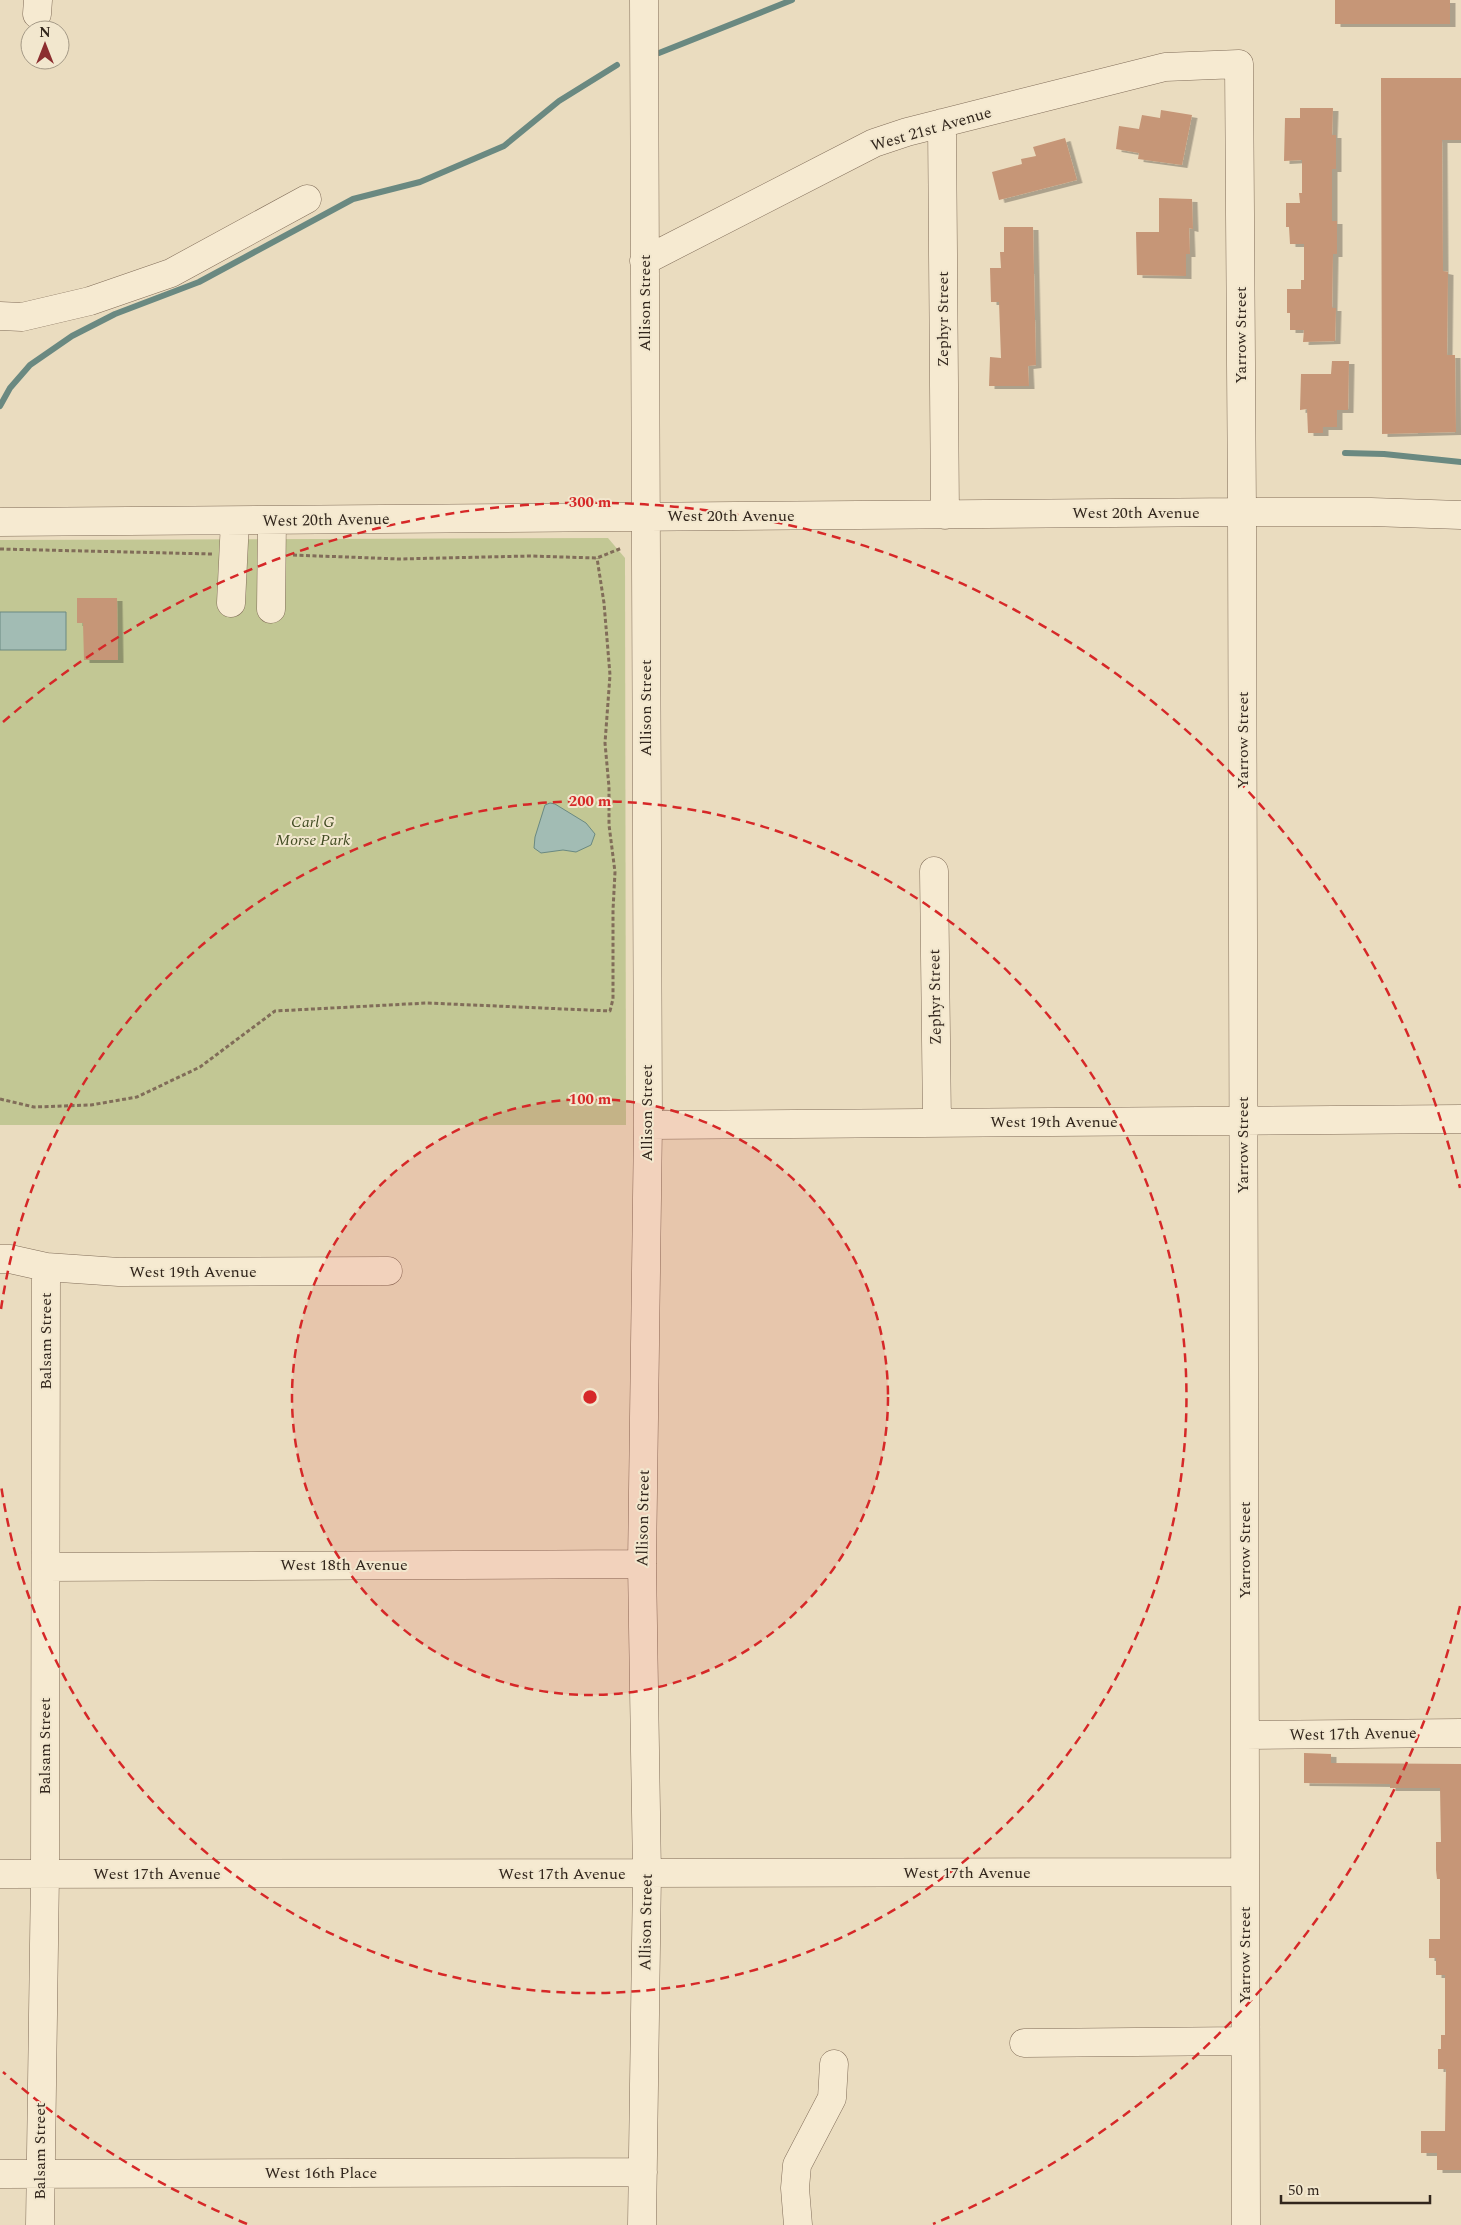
<svg xmlns="http://www.w3.org/2000/svg" width="1461" height="2225" viewBox="0 0 1461 2225" font-family="Spectral,serif">
  <style>
    .green { fill: #c2c794 }
    .water { fill: #a2bcb4; stroke: #6a8981 }
    .lines { fill: none; stroke-linecap: round; stroke-linejoin: round }
    .stream { stroke: #6a8981; stroke-width: 6 }
    .building { fill: #c69677; filter: url(#shadow) }
    .minor-casing { stroke: #816d59; stroke-width: 29 }
    .path { stroke: #816d59; stroke-width: 3; stroke-dasharray: 4 2.5; stroke-linecap: butt }
    .minor { stroke: #f6ead1; stroke-width: 28 }
    .ring { fill: none; stroke: #d62828; stroke-width: 2.5; stroke-dasharray: 9 6 }
    .labels { text-anchor: middle; dominant-baseline: central; stroke-width: 4; stroke-linejoin: round; paint-order: stroke }
    .street-label { font-size: 16px; fill: #32261c; stroke: #f2e7ce }
    .park-label { font-size: 16px; font-style: italic; fill: #434d24; stroke: #f2e7ce }
    .centre { fill: #d62828; stroke: #f2e7ce; stroke-width: 2.5 }
    .ring-label { font-size: 15px; text-anchor: middle; font-weight: bold; fill: #d62828; stroke: #f2e7ce; stroke-width: 4; stroke-linejoin: round; paint-order: stroke }
  </style>
  <defs>
    <filter id="shadow"><feDropShadow dx="5.5" dy="3" stdDeviation="0" flood-color="#0004"/></filter>
  </defs>
  <rect width="100%" height="100%" fill="#eadcbf"/>
  <path class="green" d="M 608,538 L 625,558 L 626,1125 L 0,1125 L 0,540 Z"/>
  <path class="water" d="M 0,612 L 66,612 L 66,650 L 0,650 Z
    M 550,803 L 555,804 L 586,823 L 595,834 L 591,845 L 576,852 L 563,850 L 541,853 L 534,848 L 535,837 L 545,805 Z"/>
  <g class="lines">
    <path class="stream" d="M 659,53 L 792,0
      M 0,406 L 10,388 L 30,365 L 72,336 L 115,314 L 199,282 L 353,199 L 420,182 L 504,146 L 559,101 L 617,65
      M 1345,453 L 1384,454 L 1461,462"/>
  </g>
  <path class="building" d="M 1335,0 L 1450,0 L 1450,24 L 1335,24 Z
    M 1381,78 L 1461,78 L 1461,140 L 1442,140 L 1443,271 L 1448,272 L 1447,355 L 1455,355 L 1456,432 L 1382,434 Z
    M 1300,108 L 1333,108 L 1332,135 L 1336,135 L 1336,169 L 1332,169 L 1332,221 L 1337,221 L 1337,254 L 1333,254 L 1332,308 L 1336,308 L 1335,341 L 1303,342 L 1304,330 L 1290,330 L 1290,313 L 1287,313 L 1287,289 L 1301,289 L 1301,280 L 1304,280 L 1304,244 L 1290,244 L 1289,227 L 1286,227 L 1286,203 L 1300,203 L 1299,193 L 1302,193 L 1302,160 L 1284,161 L 1285,118 L 1300,118 Z
    M 1161,110 L 1192,115 L 1182,165 L 1138,159 L 1139,153 L 1116,149 L 1119,126 L 1139,129 L 1142,115 L 1160,118 Z
    M 1065,138 L 1077,180 L 999,200 L 992,172 L 1022,164 L 1021,159 L 1036,156 L 1033,147 Z
    M 1159,198 L 1192,199 L 1193,229 L 1189,228 L 1190,254 L 1186,254 L 1186,276 L 1137,275 L 1136,232 L 1159,232 Z
    M 1004,227 L 1033,227 L 1036,365 L 1028,366 L 1029,386 L 989,386 L 990,357 L 1001,358 L 999,302 L 991,302 L 990,268 L 1001,268 L 1000,252 L 1004,252 Z
    M 1332,361 L 1349,361 L 1348,410 L 1337,410 L 1337,427 L 1323,427 L 1323,433 L 1308,433 L 1307,409 L 1300,410 L 1301,374 L 1331,374 Z
    M 77,598 L 117,598 L 118,660 L 84,660 L 83,623 L 77,623 Z
    M 1304,1753 L 1331,1754 L 1331,1763 L 1461,1764 L 1461,2170 L 1437,2170 L 1437,2153 L 1421,2153 L 1421,2131 L 1445,2131 L 1446,2069 L 1438,2069 L 1438,2049 L 1441,2049 L 1441,2035 L 1445,2035 L 1445,1975 L 1436,1975 L 1436,1958 L 1429,1958 L 1429,1939 L 1440,1939 L 1440,1879 L 1437,1879 L 1436,1870 L 1436,1842 L 1441,1842 L 1440,1788 L 1390,1788 L 1390,1784 L 1304,1783 Z"/>
  <g class="lines">
    <defs>
      <path id="minor" d="M 37,14 L 38,0
        M 942,123 L 945,515
        M 644,261 L 874,143 L 907,132 L 1165,67 L 1239,64 L 1242,512 L 1246,2225
        M 0,316 L 22,317 L 90,301 L 171,273 L 307,199
        M 0,522 L 1242,512 L 1371,512 L 1461,515
        M 231,603 L 235,521
        M 271,609 L 272,521
        M 934,871 L 937,1123
        M 648,1125 L 1461,1119
        M 0,1259 L 10,1259 L 46,1267 L 119,1272 L 388,1271
        M 46,1567 L 642,1564
        M 1245,1735 L 1461,1733
        M 0,1874 L 1245,1872
        M 1024,2043 L 1245,2041
        M 0,2174 L 643,2172
        M 40,2225 L 45,1874 L 46,1267
        M 642,2225 L 647,1874 L 642,1564 L 648,1125 L 644,0
        M 798,2225 L 795,2188 L 797,2165 L 832,2098 L 834,2064"/>
    </defs>
    <use href="#minor" class="minor-casing"/>
    <path class="path" d="M 0,549 L 212,554
      M 293,555 L 399,559 L 530,556 L 597,558 L 622,548
      M 0,1099 L 34,1107 L 91,1105 L 137,1097 L 200,1067 L 275,1011 L 427,1003 L 610,1011 L 613,999 L 613,910 L 615,872 L 609,825 L 609,787 L 605,743 L 610,675 L 604,603 L 597,558"/>
    <use href="#minor" class="minor"/>
  </g>
  <circle cx="590" cy="1397" r="298" fill="#d62828" fill-opacity=".12"/>
  <g class="ring">
    <circle cx="590" cy="1397" r="298"/>
    <path d="M1 1309A596 596 0 1 1 1 1485"/>
    <path d="M1460 1606A895 895 0 0 1 933 2224M247 2224A895 895 0 0 1 3 2072M3 722A895 895 0 0 1 1460 1188"/>
  </g>
  <g class="labels">
    <g class="street-label">
      <text transform="translate(931 129) rotate(-16)">West 21st Avenue</text>
      <text transform="translate(645 303) rotate(-90)">Allison Street</text>
      <text transform="translate(943 319) rotate(-90)">Zephyr Street</text>
      <text transform="translate(1241 335) rotate(-90)">Yarrow Street</text>
      <text x="1136" y="513">West 20th Avenue</text>
      <text x="731" y="516">West 20th Avenue</text>
      <text transform="translate(326 520) rotate(-1)">West 20th Avenue</text>
      <text transform="translate(646 708) rotate(-90)">Allison Street</text>
      <text transform="translate(1243 740) rotate(-90)">Yarrow Street</text>
      <text transform="translate(935 997) rotate(-91)">Zephyr Street</text>
      <text transform="translate(647 1113) rotate(-90)">Allison Street</text>
      <text x="1054" y="1122">West 19th Avenue</text>
      <text transform="translate(1243 1145) rotate(-90)">Yarrow Street</text>
      <text x="193" y="1272">West 19th Avenue</text>
      <text transform="translate(46 1341) rotate(-90)">Balsam Street</text>
      <text transform="translate(643 1518) rotate(-89)">Allison Street</text>
      <text transform="translate(1245 1550) rotate(-90)">Yarrow Street</text>
      <text x="344" y="1565">West 18th Avenue</text>
      <text transform="translate(1353 1734) rotate(-1)">West 17th Avenue</text>
      <text transform="translate(45 1746) rotate(-90)">Balsam Street</text>
      <text x="967" y="1873">West 17th Avenue</text>
      <text x="157" y="1874">West 17th Avenue</text>
      <text x="562" y="1874">West 17th Avenue</text>
      <text transform="translate(646 1922) rotate(-89)">Allison Street</text>
      <text transform="translate(1245 1955) rotate(-90)">Yarrow Street</text>
      <text transform="translate(40 2151) rotate(-90)">Balsam Street</text>
      <text x="321" y="2173">West 16th Place</text>
    </g>
    <g class="park-label">
      <text x="313" y="822">Carl G<tspan x="313" dy="18">Morse Park</tspan></text>
    </g>
  </g>
  <circle cx="590" cy="1397" r="8" class="centre"/>
  <g class="ring-label">
    <text x="590" y="507">300 m</text>
    <text x="590" y="806">200 m</text>
    <text x="590" y="1104">100 m</text>
  </g>
  <g transform="translate(45 45)"><circle r="24" fill="#f2e7ce" stroke="#a59a87"/>
  <path d="M0-4L9 19L0 12L-9 19Z" fill="#8c2d2f"/>
  <text y="-8" font-size="14" font-weight="bold" text-anchor="middle" fill="#32261c">N</text>
  </g>
  <path d="M1281 2195v8h149v-8" fill="none" stroke="#32261c" stroke-width="2.5"/>
  <text x="1288" y="2195" font-size="15" fill="#32261c" stroke="#f2e7ce" stroke-width="4" paint-order="stroke">50 m</text>
</svg>
